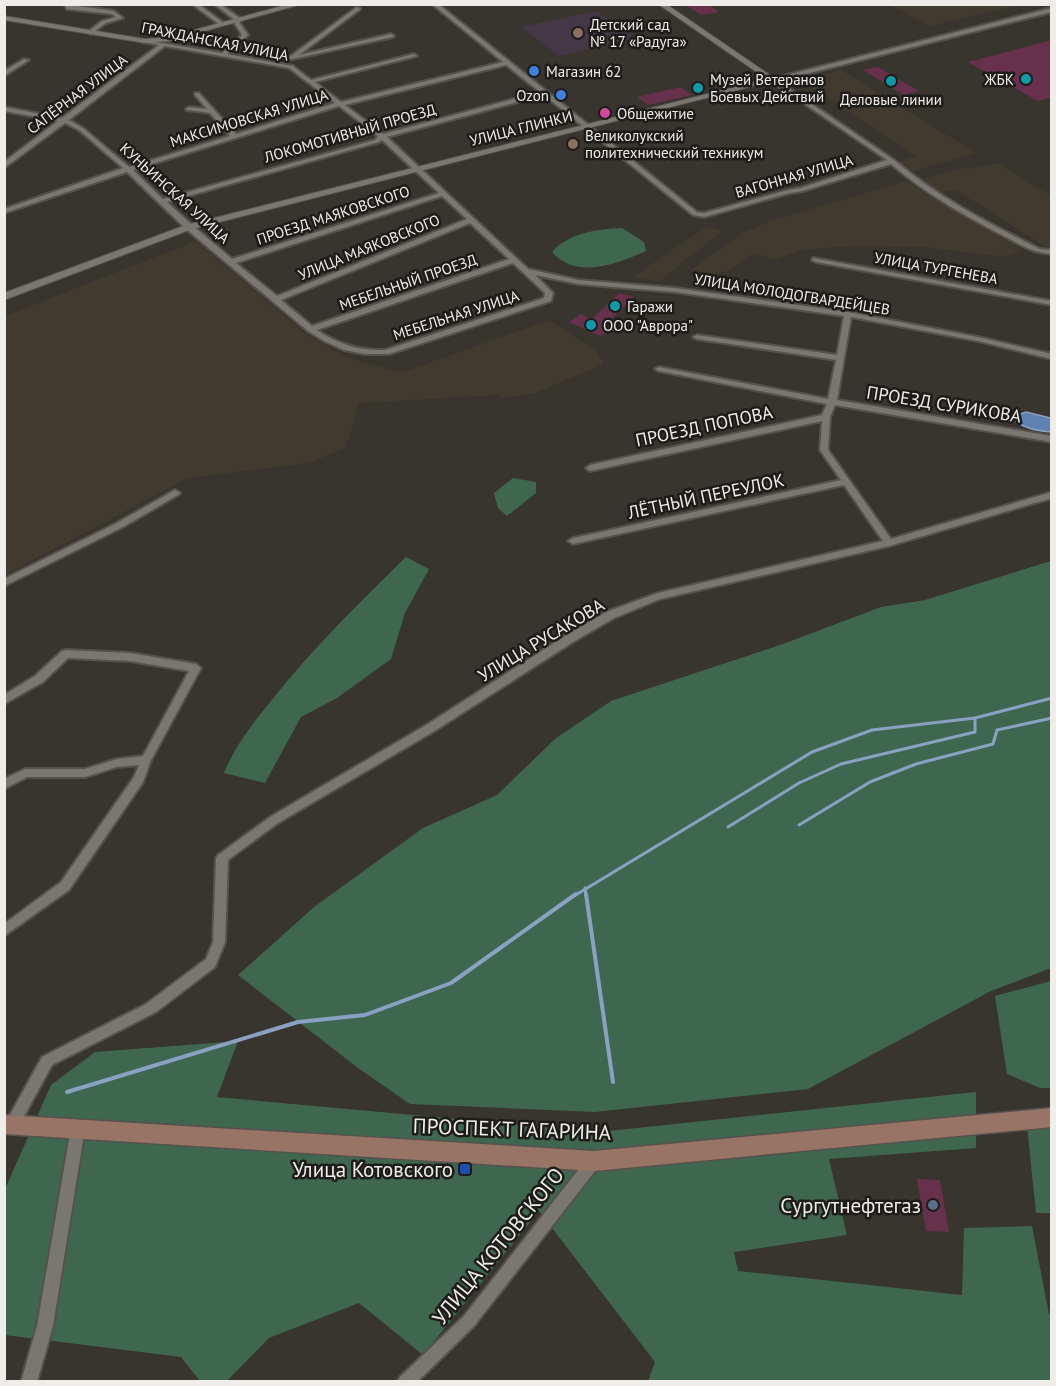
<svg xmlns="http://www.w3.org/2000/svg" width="1056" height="1386" viewBox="0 0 1056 1386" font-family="'PT Sans',sans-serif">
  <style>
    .built { fill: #413b2f }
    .education { fill: #443746 }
    .green { fill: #3f6750 }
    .water { fill: #5e81b2; stroke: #8aa1c2; stroke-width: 1.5 }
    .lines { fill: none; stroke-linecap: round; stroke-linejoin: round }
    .stream-far1 { stroke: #8aa1c2; stroke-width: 3 }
    .stream { stroke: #8aa1c2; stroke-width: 4 }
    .building { fill: #68314b }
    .minor-casing { stroke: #55524d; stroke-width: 4 }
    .tertiary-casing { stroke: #55524d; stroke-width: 2 }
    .secondary-casing { stroke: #55524d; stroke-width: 3 }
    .minor { fill: #7a7670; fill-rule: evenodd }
    .tertiary { fill: #7a7670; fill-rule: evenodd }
    .secondary { fill: #987466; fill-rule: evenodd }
    .education-dot { fill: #8d6e63; stroke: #1e1c19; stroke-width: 2 }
    .shop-dot { fill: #3f7fe0; stroke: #1e1c19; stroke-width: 2 }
    .culture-dot { fill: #0f9aa8; stroke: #1e1c19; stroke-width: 2 }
    .hotel-dot { fill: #d1479c; stroke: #1e1c19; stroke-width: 2 }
    .transit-dot { fill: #1a4fb4; stroke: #1e1c19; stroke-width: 2 }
    .service-dot { fill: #5c6f8a; stroke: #1e1c19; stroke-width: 2 }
    .labels { text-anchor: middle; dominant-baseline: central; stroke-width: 5; stroke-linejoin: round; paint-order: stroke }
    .far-poi-label { font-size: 15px; fill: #efede9; stroke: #1e1c19; text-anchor: start }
    .far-street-label { font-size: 15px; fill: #efede9; stroke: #1e1c19 }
    .street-label { font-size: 18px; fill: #efede9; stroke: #1e1c19 }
    .near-street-label { font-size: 21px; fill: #efede9; stroke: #1e1c19 }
    .near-poi-label { font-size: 21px; fill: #efede9; stroke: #1e1c19; text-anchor: end }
  </style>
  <rect width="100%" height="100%" fill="#38342e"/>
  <path class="built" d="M 889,5 L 1021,5 L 929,26 Z
    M 841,70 L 976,153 L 913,171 L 898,162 L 916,156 L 799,80 Z
    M 998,163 L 1051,196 L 1051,250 L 956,190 L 940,192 L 921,180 L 966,167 L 971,169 Z
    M 906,181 L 1023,250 L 1004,257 L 925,247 L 852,246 L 801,250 L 775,260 L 753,253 L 730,270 L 709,276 L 690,271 L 742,233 L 770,221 Z
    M 708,226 L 723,232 L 687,258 L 660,282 L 634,276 Z
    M 196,241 L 307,335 L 346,357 L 394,371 L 409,370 L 549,320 L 596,351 L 604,364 L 535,393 L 500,399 L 498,395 L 359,403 L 346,448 L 309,463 L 188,478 L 5,575 L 5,316 Z"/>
  <path class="education" d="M 596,11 L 636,38 L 559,56 L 521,27 Z"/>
  <path class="green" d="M 622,228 L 644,242 L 646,251 C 617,264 576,280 552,252 C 568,233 598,229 622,228 Z
    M 513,478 L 536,482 L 536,493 L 507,516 L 498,508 L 494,493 Z
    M 406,557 L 429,569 L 405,613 L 391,659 L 337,698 L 301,717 L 265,783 L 224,773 C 236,744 251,726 271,701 C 312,649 359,603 406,557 Z
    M 1051,561 L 1051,968 L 991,991 L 808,1089 L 595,1112 L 410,1104 L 358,1068 L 238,975 L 314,907 L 423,828 L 497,795 L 556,738 L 611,701 L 783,644 L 881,607 L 925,600 Z
    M 1051,981 L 1051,1088 L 1040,1088 L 1007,1074 L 995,996 Z
    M 238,1041 L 217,1097 L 599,1132 L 976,1092 L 976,1148 L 829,1159 L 847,1235 L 734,1252 L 738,1271 L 962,1295 L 964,1228 L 1032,1226 L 1049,1314 L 1051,1314 L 1052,1381 L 648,1381 L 655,1362 L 539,1211 L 423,1355 L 359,1303 L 269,1338 L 227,1381 L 200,1381 L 181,1357 L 5,1335 L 5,1189 L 51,1085 L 95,1052 Z
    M 1051,1124 L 1051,1213 L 1036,1213 L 1027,1126 Z"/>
  <path class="water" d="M 1026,412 L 1051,418 L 1051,432 C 1038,431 1020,428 1012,417 Z"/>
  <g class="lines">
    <path class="stream-far1" d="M 799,825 L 870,782 L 916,764 L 993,744 L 997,730 L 1052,718
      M 728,827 L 799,783 L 841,764 L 975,732 L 975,718
      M 585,888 L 586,896
      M 574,896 L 812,752 L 872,730 L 975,718 L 1052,698"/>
    <path class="stream" d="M 586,894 L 613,1082
      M 67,1092 L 298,1022 L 365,1015 L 451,983 L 576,894"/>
  </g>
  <path class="building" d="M 684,4 L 708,4 L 719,12 L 701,15 Z
    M 1052,40 L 1052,97 L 1038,101 L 968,62 Z
    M 878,67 L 919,91 L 904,95 L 863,70 Z
    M 681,87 L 692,95 L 648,105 L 637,97 Z
    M 619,293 L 634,297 L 605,325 L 612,328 L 600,336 L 569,322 L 581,314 L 592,319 Z
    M 917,1179 L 940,1180 L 949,1232 L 926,1231 Z"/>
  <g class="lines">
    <defs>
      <path id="minor" d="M 64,4 L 114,11 L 123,18 L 106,23 L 91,34 L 88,32 L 89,31 L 102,21 L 116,17 L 112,14 L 67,9 Z
        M 192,4 L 198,4 L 225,24 L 220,25 Z
        M 214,4 L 220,4 L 241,19 L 242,20 L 239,22 L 248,35 L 227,54 L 293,66 L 311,80 L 414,54 L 417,56 L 315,82 L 341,102 L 503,62 L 432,4 L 438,4 L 697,212 L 704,213 L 788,190 L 800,188 L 887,160 L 771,81 L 771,79 L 1052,8 L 1052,12 L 778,81 L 894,160 C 938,197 988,223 1040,249 L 1052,250 L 1052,254 C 1031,253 1018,243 1000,234 C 961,214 924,192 891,164 L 803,191 L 790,193 L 704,217 L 693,215 L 544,95 L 387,137 L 528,269 L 578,280 L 675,288 L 848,312 L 978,337 L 1052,354 L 1052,359 L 978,341 L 851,317 L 837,400 L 1052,436 L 1052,442 L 835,405 L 830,417 L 828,450 L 891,539 L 1052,492 L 1052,498 L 889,546 L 660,599 L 614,618 L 573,642 L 436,730 L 278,823 L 228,860 L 225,942 L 215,967 L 156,1012 L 52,1065 L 17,1129 L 12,1131 L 7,1129 L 5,1124 L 42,1057 L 146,1004 L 206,959 L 213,942 L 216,858 L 218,855 L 270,817 L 428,724 L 565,636 L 606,612 L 658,593 L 883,541 L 844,485 L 573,544 L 568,541 L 573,538 L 841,480 L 820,450 L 822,421 L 590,471 L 586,468 L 590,465 L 822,415 L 827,404 L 659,371 L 655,369 L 659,367 L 828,399 L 836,360 L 697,339 L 693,337 L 697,335 L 837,355 L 844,316 L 675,292 L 578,284 L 535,275 L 553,293 L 551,301 L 389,354 L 365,354 L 344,350 L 326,342 L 308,331 L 186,229 L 127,172 L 4,213 L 4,209 L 123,168 L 79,130 L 65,123 L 4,168 L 4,162 L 58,121 L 4,111 L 4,107 L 62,118 L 159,45 L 143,42 L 143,40 L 222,53 L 242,35 L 233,21 L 235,20 ZM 165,46 L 289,68 L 335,103 L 236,134 L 199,93 L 195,93 L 195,95 L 207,109 L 189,107 L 186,109 L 187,110 L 210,113 L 230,136 L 129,167 L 83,128 L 69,120 ZM 506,65 L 540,92 L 383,134 L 345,105 ZM 339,106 L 378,136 L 375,140 L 163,199 L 133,170 ZM 382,140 L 439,193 L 232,259 L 192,225 L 167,202 L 379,142 ZM 442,196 L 467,219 L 277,296 L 236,263 ZM 470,223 L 509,259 L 312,326 L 281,300 ZM 513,263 L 545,293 L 544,298 L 385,350 C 359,351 338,344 317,330 Z
        M 357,7 L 360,9 L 359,10 L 299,55 L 391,34 L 394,36 L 393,37 L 288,60 L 288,58 Z
        M 24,59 L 29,60 L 4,76 L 4,71 Z
        M 813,258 L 1052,301 L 1052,305 L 816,262 L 812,260 Z
        M 175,490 L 180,493 L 178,495 L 121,528 L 4,586 L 4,579 L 115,524 Z
        M 66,650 L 130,653 L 196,664 L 201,668 L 151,760 L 143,782 L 69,890 L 4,936 L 4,924 L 61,882 L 134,777 L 139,765 L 117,767 L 85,777 L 27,777 L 4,789 L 4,779 L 25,769 L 85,769 L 117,759 L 143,756 L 189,671 L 130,661 L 68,658 L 43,682 L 4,704 L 4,695 L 35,676 L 62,651 Z
        M 78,1121 L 83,1123 L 85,1128 L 53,1326 L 37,1382 L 21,1382 L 37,1326 L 71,1128 L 73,1123 Z
        M 594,1154 L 599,1156 L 601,1161 L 599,1166 L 474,1326 L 417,1382 L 397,1382 L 400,1377 L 464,1316 L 589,1156 Z"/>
      <path id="tertiary" d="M 289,4 L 302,4 L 169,41 L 145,43 L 4,20 L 4,16 L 145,39 L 169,37 Z
        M 658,4 L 666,4 L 777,80 L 192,229 L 4,300 L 4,293 L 186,225 L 767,79 Z"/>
      <path id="secondary" d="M 1052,1108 L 1052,1127 L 594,1171 L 4,1134 L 4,1115 L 594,1151 Z"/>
    </defs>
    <use href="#minor" class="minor-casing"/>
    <use href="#tertiary" class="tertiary-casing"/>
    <use href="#secondary" class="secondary-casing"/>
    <use href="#minor" class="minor"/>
    <use href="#tertiary" class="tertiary"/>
    <use href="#secondary" class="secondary"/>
  </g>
  <g class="education-dot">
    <circle cx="578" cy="33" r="6"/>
    <circle cx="573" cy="144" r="6"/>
  </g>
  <g class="shop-dot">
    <circle cx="534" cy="71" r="6"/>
    <circle cx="561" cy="95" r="6"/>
  </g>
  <g class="culture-dot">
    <circle cx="1026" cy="79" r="6"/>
    <circle cx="891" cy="81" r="6"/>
    <circle cx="698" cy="88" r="6"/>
    <circle cx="615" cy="306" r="6"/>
    <circle cx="591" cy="325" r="6"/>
  </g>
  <circle class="hotel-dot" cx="605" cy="113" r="6"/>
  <rect class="transit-dot" x="459" y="1163" width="12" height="12" rx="3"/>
  <circle class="service-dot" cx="933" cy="1205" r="6"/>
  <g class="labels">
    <g class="far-poi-label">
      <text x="590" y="24">Детский сад<tspan x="590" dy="17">№ 17 «Радуга»</tspan></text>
      <text x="546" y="71">Магазин 62</text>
      <text x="710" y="79">Музей Ветеранов<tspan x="710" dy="17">Боевых Действий</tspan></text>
      <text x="1014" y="79" text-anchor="end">ЖБК</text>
      <text x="549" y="95" text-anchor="end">Ozon</text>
      <text x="891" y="99" text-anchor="middle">Деловые линии</text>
      <text x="617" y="113">Общежитие</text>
      <text x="585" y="135">Великолукский<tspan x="585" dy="17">политехнический техникум</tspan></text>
      <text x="627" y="306">Гаражи</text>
      <text x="603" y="325">ООО "Аврора"</text>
    </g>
    <g class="far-street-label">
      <text transform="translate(215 41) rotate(11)">ГРАЖДАНСКАЯ УЛИЦА</text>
      <text transform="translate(77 94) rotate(-37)">САПЁРНАЯ УЛИЦА</text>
      <text transform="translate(249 118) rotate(-17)">МАКСИМОВСКАЯ УЛИЦА</text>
      <text transform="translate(521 128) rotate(-14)">УЛИЦА ГЛИНКИ</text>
      <text transform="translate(350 133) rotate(-16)">ЛОКОМОТИВНЫЙ ПРОЕЗД</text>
      <text transform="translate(794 176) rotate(-16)">ВАГОННАЯ УЛИЦА</text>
      <text transform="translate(175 193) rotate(42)">КУНЬИНСКАЯ УЛИЦА</text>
      <text transform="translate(333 215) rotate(-18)">ПРОЕЗД МАЯКОВСКОГО</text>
      <text transform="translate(369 247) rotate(-22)">УЛИЦА МАЯКОВСКОГО</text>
      <text transform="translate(936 268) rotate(10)">УЛИЦА ТУРГЕНЕВА</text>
      <text transform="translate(408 282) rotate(-19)">МЕБЕЛЬНЫЙ ПРОЕЗД</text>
      <text transform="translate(792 294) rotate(9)">УЛИЦА МОЛОДОГВАРДЕЙЦЕВ</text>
      <text transform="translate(456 315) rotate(-18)">МЕБЕЛЬНАЯ УЛИЦА</text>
    </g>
    <g class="street-label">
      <text transform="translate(944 404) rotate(9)">ПРОЕЗД СУРИКОВА</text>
      <text transform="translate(704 426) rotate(-12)">ПРОЕЗД ПОПОВА</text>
      <text transform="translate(706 496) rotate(-12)">ЛЁТНЫЙ ПЕРЕУЛОК</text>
      <text transform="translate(541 640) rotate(-31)">УЛИЦА РУСАКОВА</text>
    </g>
    <g class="near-street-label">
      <text transform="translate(512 1129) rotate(2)">ПРОСПЕКТ ГАГАРИНА</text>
      <text transform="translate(498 1246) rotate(-51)">УЛИЦА КОТОВСКОГО</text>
    </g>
    <g class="near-poi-label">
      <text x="453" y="1169">Улица Котовского</text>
      <text x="921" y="1205">Сургутнефтегаз</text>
    </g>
  </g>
  <rect width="1056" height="1386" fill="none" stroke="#efede9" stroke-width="12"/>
</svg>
